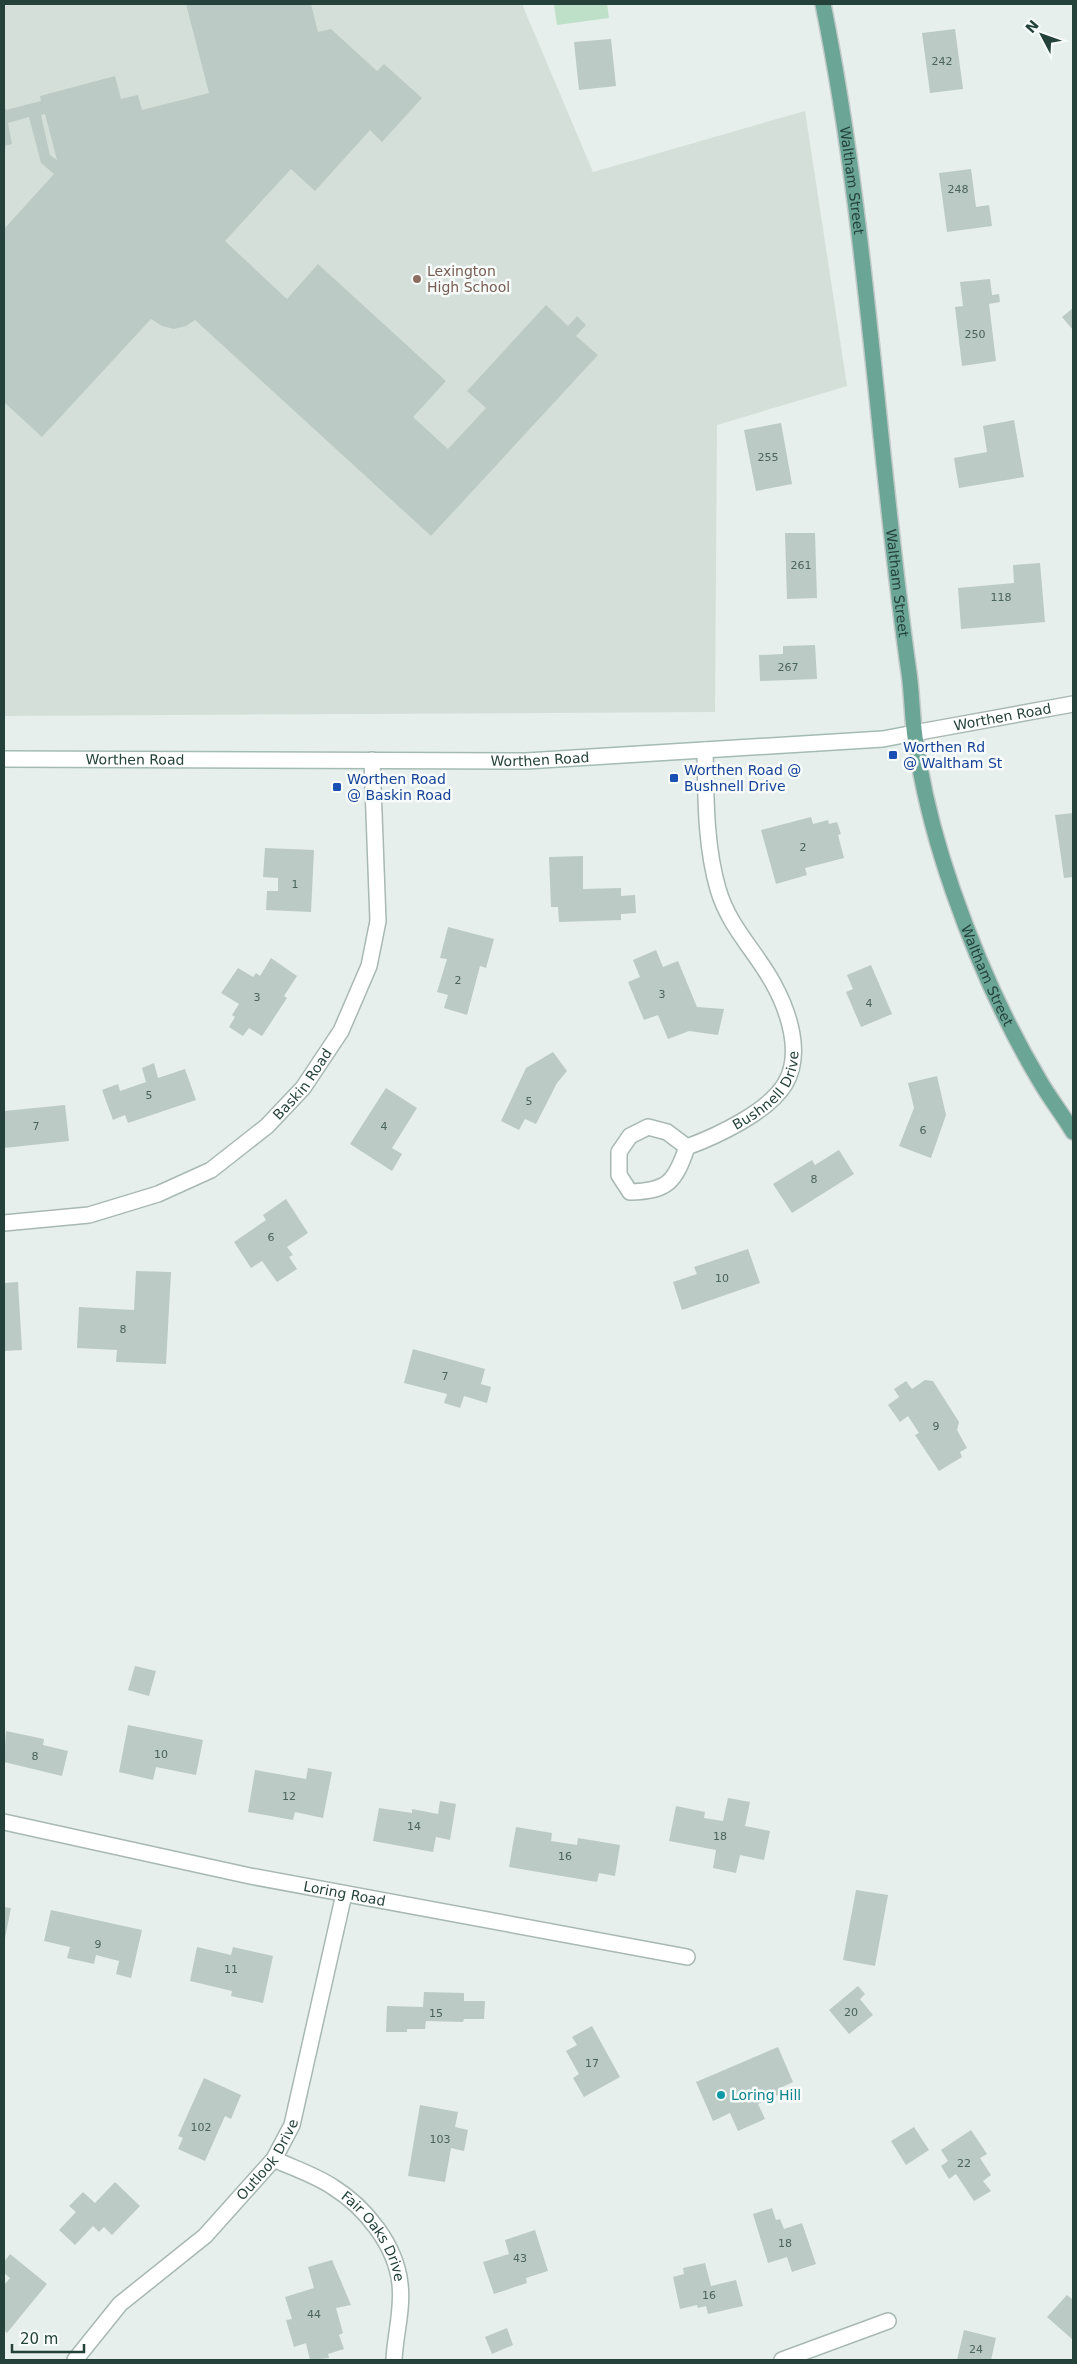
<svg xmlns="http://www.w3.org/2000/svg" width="1077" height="2364" viewBox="0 0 1077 2364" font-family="'DejaVu Sans',sans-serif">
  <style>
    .built { fill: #d4dfda }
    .green { fill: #bfe0c8 }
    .building { fill: #bbcac4; fill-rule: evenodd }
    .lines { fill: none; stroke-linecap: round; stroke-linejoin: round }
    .minor-casing { stroke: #a8b8b2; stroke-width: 18 }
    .secondary-casing { stroke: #a4bbb3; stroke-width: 18 }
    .primary-casing { stroke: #c2cac8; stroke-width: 18 }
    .minor { stroke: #fff; stroke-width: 15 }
    .secondary { stroke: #fff; stroke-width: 15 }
    .primary { stroke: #6aa596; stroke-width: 15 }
    .education-dot { fill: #8d6e63; stroke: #f7fbf9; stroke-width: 2 }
    .transit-dot { fill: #1a4fb4; stroke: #f7fbf9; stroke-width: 2 }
    .culture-dot { fill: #0f9aa8; stroke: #f7fbf9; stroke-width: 2 }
    .labels { text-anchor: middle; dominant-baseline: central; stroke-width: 5; stroke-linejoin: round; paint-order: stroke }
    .number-label { font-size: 11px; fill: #4a645c }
    .street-label { font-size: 14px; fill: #24423a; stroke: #f7fbf9 }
    .education-label { font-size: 14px; fill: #785e54; stroke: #f7fbf9; text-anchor: start }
    .transit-label { font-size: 14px; fill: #164399; stroke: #f7fbf9; text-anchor: start }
    .culture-label { font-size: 14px; fill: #0d838f; stroke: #f7fbf9; text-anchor: start }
  </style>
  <rect width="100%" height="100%" fill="#e6efeb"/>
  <path class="built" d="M 4,4 L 522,4 L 593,172 L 805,111 L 847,386 L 717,425 L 715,712 L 4,716 Z"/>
  <path class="green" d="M 554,4 L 607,4 L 609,18 L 557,25 Z"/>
  <path class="building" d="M 186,4 L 311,4 L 318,32 L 331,29 L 377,71 L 384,64 L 422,98 L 382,142 L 370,130 L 315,191 L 291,169 L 225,241 L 287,299 L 318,264 L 446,381 L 413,417 L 448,449 L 486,408 L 467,391 L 546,305 L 568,326 L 577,316 L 586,325 L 576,336 L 598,355 L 431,536 L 195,320 L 186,326 L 174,329 L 162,326 L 151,319 L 42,437 L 4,402 L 4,229 L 54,174 L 41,163 L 29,117 L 8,123 L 12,144 L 4,146 L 4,106 L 6,110 L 41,101 L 40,96 L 115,76 L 121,99 L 138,95 L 142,110 L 209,93 ZM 45,114 L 57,160 L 50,155 L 41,115 Z
    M 955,29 L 963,89 L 930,93 L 922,33 Z
    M 611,39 L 616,86 L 579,90 L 574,42 Z
    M 971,169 L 976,207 L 989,205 L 992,226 L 947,232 L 939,173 Z
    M 990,279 L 992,295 L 999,294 L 1000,302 L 989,304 L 996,361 L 962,366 L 955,307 L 963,306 L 960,282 Z
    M 1073,308 L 1073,330 L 1062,317 Z
    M 1014,420 L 1024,477 L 959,488 L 954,458 L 987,452 L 983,426 Z
    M 781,423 L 792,484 L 756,491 L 744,430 Z
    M 785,533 L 815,533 L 817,598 L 787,599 Z
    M 1040,563 L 1045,622 L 961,629 L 958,588 L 1014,583 L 1013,565 Z
    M 815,645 L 817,679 L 760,681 L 759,655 L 783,654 L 783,646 Z
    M 1073,813 L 1073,877 L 1064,878 L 1055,815 Z
    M 811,817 L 813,824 L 828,820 L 829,824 L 837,822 L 841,834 L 838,835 L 844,858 L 805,868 L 807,875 L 776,884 L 761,830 Z
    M 265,848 L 314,850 L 311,912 L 266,910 L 267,891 L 278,891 L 278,878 L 263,877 Z
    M 583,856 L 583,889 L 621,888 L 621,896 L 635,895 L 636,913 L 621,914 L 621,920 L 559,922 L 558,907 L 551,907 L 549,857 Z
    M 448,927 L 494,939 L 486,968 L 480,966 L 467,1015 L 444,1008 L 448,995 L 437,992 L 447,959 L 440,958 Z
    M 656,950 L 663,967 L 678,961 L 697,1007 L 724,1009 L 718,1035 L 689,1031 L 668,1039 L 658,1015 L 644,1020 L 628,982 L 640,977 L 633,960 Z
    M 271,958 L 297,976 L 284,996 L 287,998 L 262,1036 L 249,1028 L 243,1036 L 229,1027 L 235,1017 L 232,1015 L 239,1004 L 221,993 L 238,968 L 253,977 L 256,973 L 260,976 Z
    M 871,965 L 892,1014 L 861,1027 L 846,992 L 853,989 L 847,975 Z
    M 553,1052 L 567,1071 L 557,1083 L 536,1124 L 525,1119 L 519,1130 L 501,1121 L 526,1068 Z
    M 154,1063 L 158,1078 L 185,1069 L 196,1100 L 128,1123 L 125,1115 L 113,1120 L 102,1090 L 118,1084 L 120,1091 L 146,1082 L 142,1068 Z
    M 937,1076 L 946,1115 L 931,1158 L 899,1146 L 914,1108 L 908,1083 Z
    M 386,1088 L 417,1108 L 392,1148 L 402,1154 L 392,1171 L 350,1144 Z
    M 65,1105 L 69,1141 L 4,1148 L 4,1111 Z
    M 839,1150 L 854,1174 L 792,1213 L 773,1184 L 812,1160 L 815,1165 Z
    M 286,1199 L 308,1233 L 287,1247 L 293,1255 L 289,1257 L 297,1269 L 277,1282 L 262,1261 L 251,1268 L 234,1242 L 266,1220 L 263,1215 Z
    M 748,1249 L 760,1283 L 682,1310 L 673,1282 L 697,1274 L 694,1267 Z
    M 136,1271 L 171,1272 L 166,1364 L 116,1362 L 117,1350 L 77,1348 L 79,1307 L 134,1310 Z
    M 18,1282 L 22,1350 L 4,1351 L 4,1283 Z
    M 413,1349 L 485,1369 L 481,1384 L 491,1387 L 487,1403 L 464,1396 L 460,1408 L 444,1403 L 447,1394 L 404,1383 Z
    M 925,1380 L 933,1381 L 959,1422 L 957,1430 L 967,1448 L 960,1452 L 962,1457 L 939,1471 L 915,1435 L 919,1433 L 908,1416 L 900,1422 L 888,1405 L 899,1397 L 894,1389 L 906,1381 L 912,1389 Z
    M 135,1666 L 156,1671 L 149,1696 L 128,1690 Z
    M 128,1725 L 203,1740 L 196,1775 L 156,1767 L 153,1780 L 119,1772 Z
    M 6,1731 L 44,1739 L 43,1745 L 68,1751 L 62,1776 L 4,1762 Z
    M 308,1768 L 332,1772 L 323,1818 L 295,1812 L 293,1820 L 248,1812 L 255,1770 L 306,1779 Z
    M 728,1798 L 750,1802 L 745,1826 L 770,1831 L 764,1860 L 740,1855 L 736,1873 L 713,1868 L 716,1850 L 669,1841 L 676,1806 L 705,1812 L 704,1818 L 723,1821 Z
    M 440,1801 L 456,1804 L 450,1840 L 436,1837 L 433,1852 L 373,1841 L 379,1808 L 412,1813 L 412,1809 L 438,1814 Z
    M 516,1827 L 552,1833 L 551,1841 L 577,1845 L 578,1838 L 620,1845 L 615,1876 L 599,1873 L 597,1882 L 509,1867 Z
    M 856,1890 L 888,1895 L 875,1966 L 843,1960 Z
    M 4,1907 L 11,1908 L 5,1938 L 4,1938 Z
    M 51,1910 L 142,1930 L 131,1978 L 116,1974 L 119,1961 L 96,1955 L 94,1964 L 67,1958 L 70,1947 L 44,1941 Z
    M 197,1947 L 231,1955 L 233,1947 L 273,1956 L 263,2003 L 231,1996 L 232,1991 L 190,1981 Z
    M 858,1986 L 865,1994 L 860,1999 L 873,2015 L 849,2034 L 829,2010 Z
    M 424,1992 L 464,1993 L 464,2001 L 485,2001 L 484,2019 L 464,2019 L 463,2022 L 426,2021 L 425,2029 L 407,2029 L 407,2032 L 386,2032 L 387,2006 L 423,2007 Z
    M 592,2026 L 620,2077 L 584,2097 L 573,2078 L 579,2074 L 566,2051 L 577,2045 L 572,2037 Z
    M 778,2047 L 793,2082 L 780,2088 L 782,2093 L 758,2104 L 765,2119 L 738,2131 L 730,2113 L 713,2121 L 696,2082 Z
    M 204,2078 L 241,2095 L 231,2119 L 225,2116 L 205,2161 L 178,2149 L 183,2138 L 178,2136 Z
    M 420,2105 L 458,2112 L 455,2127 L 468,2130 L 464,2151 L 451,2148 L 445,2182 L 408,2176 Z
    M 914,2127 L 929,2150 L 906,2165 L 891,2141 Z
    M 971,2130 L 987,2154 L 980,2158 L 991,2175 L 983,2181 L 991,2191 L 974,2201 L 956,2174 L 949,2179 L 941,2166 L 948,2161 L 941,2150 Z
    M 115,2182 L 140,2206 L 112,2235 L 104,2227 L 99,2232 L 93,2226 L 75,2245 L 59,2230 L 76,2212 L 69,2206 L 83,2192 L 95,2203 Z
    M 772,2208 L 776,2220 L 780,2219 L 784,2229 L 802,2223 L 816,2264 L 792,2272 L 787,2257 L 768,2263 L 753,2214 Z
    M 535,2230 L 548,2271 L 526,2278 L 527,2283 L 494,2294 L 483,2262 L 509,2254 L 505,2240 Z
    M 10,2254 L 47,2284 L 7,2333 L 4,2330 L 4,2285 L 10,2278 L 4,2273 L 4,2262 Z
    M 332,2260 L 351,2305 L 336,2308 L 343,2333 L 339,2335 L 344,2349 L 328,2354 L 329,2358 L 310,2360 L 306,2343 L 294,2347 L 286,2320 L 292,2319 L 285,2297 L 314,2288 L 308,2267 Z
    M 705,2263 L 711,2286 L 736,2280 L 743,2306 L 708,2314 L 706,2306 L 698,2308 L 697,2305 L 680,2309 L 673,2277 L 684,2274 L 683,2268 Z
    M 1067,2295 L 1072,2299 L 1073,2297 L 1073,2340 L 1047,2317 Z
    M 507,2328 L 513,2345 L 492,2354 L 485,2337 Z
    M 964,2330 L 996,2338 L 991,2360 L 957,2360 Z"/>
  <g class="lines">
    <defs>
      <g id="minor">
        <path id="s1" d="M 914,733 L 1073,704"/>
        <path id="s2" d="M 687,1147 C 675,1182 668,1191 630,1192 L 619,1175 L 619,1152 L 630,1136 L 648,1127 L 667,1132 L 687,1147 C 717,1136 768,1112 785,1084 C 803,1054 789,1012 773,983 C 755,950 729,927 718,889 C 705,844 706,796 705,750"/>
        <path id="s3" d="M 4,1223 L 89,1215 L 158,1194 L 211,1170 L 267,1126 L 303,1088 L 341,1031 L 369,966 L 378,921 L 372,760"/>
        <path id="s4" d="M 4,1822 L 250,1876 L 687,1957"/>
        <path id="s5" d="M 274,2159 C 293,2168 315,2175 333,2187 C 365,2207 396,2245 400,2284 C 403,2310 395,2335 394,2360"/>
        <path id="s6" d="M 75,2360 L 120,2304 L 205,2236 L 274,2159 L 292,2125 L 344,1894"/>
        <path d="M 782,2360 L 888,2321"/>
      </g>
      <g id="secondary">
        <path id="s7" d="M 4,759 L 526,761 L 883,739 L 914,733"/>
      </g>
      <g id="primary">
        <path id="s8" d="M 823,4 C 868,225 877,451 909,673 C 912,694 912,716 915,737 C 922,789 936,842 953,891 C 976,957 1005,1023 1041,1083 C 1051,1100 1063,1115 1073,1132"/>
      </g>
    </defs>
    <use href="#minor" class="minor-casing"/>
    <use href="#secondary" class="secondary-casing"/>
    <use href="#primary" class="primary-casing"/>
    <use href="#minor" class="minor"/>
    <use href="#secondary" class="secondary"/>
    <use href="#primary" class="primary"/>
  </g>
  <circle class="education-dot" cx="417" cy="279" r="5"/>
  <g class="transit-dot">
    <rect x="888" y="750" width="10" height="10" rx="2.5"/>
    <rect x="669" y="773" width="10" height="10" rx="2.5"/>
    <rect x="332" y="782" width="10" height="10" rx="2.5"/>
  </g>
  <circle class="culture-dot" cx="721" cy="2095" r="5"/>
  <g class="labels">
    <g class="number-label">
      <text x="942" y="61">242</text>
      <text x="958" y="189">248</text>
      <text x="975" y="334">250</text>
      <text x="768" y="457">255</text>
      <text x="801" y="565">261</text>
      <text x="1001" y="597">118</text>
      <text x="788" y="667">267</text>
      <text x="803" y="847">2</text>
      <text x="295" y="884">1</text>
      <text x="458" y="980">2</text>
      <text x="662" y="994">3</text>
      <text x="257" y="997">3</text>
      <text x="869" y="1003">4</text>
      <text x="149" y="1095">5</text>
      <text x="529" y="1101">5</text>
      <text x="36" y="1126">7</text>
      <text x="384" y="1126">4</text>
      <text x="923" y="1130">6</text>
      <text x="814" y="1179">8</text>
      <text x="271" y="1237">6</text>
      <text x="722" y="1278">10</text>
      <text x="123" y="1329">8</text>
      <text x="445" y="1376">7</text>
      <text x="936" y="1426">9</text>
      <text x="161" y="1754">10</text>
      <text x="35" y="1756">8</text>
      <text x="289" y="1796">12</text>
      <text x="414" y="1826">14</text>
      <text x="720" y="1836">18</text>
      <text x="565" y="1856">16</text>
      <text x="98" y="1944">9</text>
      <text x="231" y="1969">11</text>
      <text x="851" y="2012">20</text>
      <text x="436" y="2013">15</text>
      <text x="592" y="2063">17</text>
      <text x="201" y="2127">102</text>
      <text x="440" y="2139">103</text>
      <text x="964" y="2163">22</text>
      <text x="785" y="2243">18</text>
      <text x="520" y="2258">43</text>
      <text x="709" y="2295">16</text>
      <text x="314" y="2314">44</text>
      <text x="976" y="2349">24</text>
    </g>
    <g class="street-label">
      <text stroke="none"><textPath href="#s8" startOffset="179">Waltham Street</textPath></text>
      <text stroke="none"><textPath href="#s8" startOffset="584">Waltham Street</textPath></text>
      <text stroke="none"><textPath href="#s1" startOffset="90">Worthen Road</textPath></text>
      <text stroke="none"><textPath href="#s7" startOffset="536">Worthen Road</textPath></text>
      <text stroke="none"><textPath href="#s7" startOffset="131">Worthen Road</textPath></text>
      <text stroke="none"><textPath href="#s8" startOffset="989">Waltham Street</textPath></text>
      <text stroke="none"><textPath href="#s3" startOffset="342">Baskin Road</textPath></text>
      <text stroke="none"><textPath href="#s2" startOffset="310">Bushnell Drive</textPath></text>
      <text stroke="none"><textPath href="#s4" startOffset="348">Loring Road</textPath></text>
      <text stroke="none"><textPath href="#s6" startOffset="280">Outlook Drive</textPath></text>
      <text stroke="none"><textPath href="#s5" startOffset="131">Fair Oaks Drive</textPath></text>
    </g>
    <g class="education-label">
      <text x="427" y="271">Lexington<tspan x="427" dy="16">High School</tspan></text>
    </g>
    <g class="transit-label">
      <text x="903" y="747">Worthen Rd<tspan x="903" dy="16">@ Waltham St</tspan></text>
      <text x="684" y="770">Worthen Road @<tspan x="684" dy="16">Bushnell Drive</tspan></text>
      <text x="347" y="779">Worthen Road<tspan x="347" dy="16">@ Baskin Road</tspan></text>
    </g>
    <g class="culture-label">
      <text x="731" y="2095">Loring Hill</text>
    </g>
  </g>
  <rect width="1077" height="2364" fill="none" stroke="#24423a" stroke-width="10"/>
  <g transform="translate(1042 35) rotate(311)" stroke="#f7fbf9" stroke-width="4" paint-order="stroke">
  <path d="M0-4L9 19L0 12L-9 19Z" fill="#24423a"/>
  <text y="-8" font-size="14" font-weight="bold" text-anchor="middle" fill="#24423a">N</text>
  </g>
  <path d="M12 2344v8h72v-8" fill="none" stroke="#24423a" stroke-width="2.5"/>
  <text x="20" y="2344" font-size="15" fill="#24423a" stroke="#f7fbf9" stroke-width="4" paint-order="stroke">20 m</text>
</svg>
